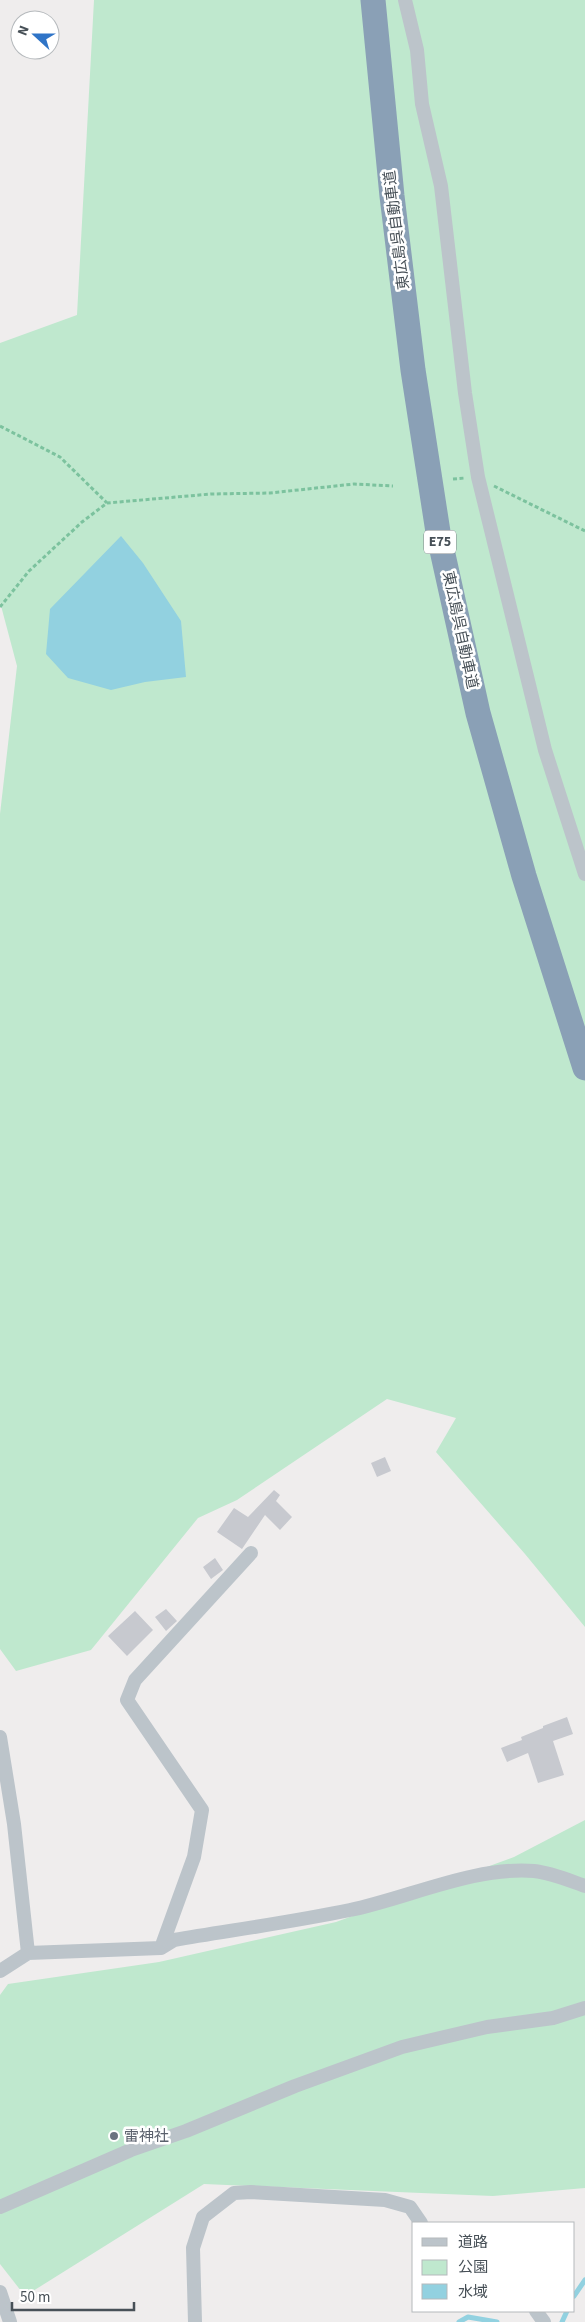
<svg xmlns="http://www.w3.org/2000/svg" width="585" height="2322" viewBox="0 0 585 2322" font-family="'Source Sans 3','Noto Sans JP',sans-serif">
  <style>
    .green { fill: #bfe8ce }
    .water { fill: #92d1e0 }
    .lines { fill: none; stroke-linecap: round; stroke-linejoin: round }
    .stream { stroke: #92d1e0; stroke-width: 5 }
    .building { fill: #c7c9cf }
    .path { stroke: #7cc29e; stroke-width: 3; stroke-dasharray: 4 2.5; stroke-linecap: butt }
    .street { stroke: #bcc4ca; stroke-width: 14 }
    .highway { stroke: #8aa0b6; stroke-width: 25 }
    .worship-dot { fill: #6b7280; stroke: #fff; stroke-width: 2 }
    .labels { text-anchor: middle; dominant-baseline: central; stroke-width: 5; stroke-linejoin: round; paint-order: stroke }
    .shield { fill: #fff; stroke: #7e8489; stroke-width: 1 }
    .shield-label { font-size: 14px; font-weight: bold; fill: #475057 }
    .street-label { font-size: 15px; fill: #475057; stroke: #fff }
    .worship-label { font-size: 15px; fill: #5b616d; stroke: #fff; text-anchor: start }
  </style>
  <rect width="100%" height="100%" fill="#efeded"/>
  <path class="green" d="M 94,0 L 585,0 L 585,1627 L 525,1554 L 436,1452 L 456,1418 L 387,1399 L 237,1500 L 198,1518 L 91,1650 L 16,1671 L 0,1649 L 0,814 L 17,666 L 0,602 L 0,343 L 77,315 Z
    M 585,1820 L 585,2188 L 493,2196 L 204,2184 L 25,2296 L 0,2264 L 0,1995 L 8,1984 L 159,1962 L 336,1922 L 514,1857 Z"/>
  <path class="water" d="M 121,536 L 143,563 L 181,621 L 186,677 L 145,682 L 111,690 L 68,678 L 46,654 L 50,609 Z"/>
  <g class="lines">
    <path class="stream" d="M 574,2296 L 585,2280
      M 459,2322 L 468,2317 L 497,2322
      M 562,2322 L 567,2311"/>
  </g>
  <path class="building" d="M 385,1457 L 391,1471 L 377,1477 L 371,1463 Z
    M 274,1490 L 280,1495 L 276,1501 L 292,1517 L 280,1530 L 265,1515 L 242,1549 L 217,1532 L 234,1508 L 248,1517 Z
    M 215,1558 L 223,1570 L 211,1579 L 203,1567 Z
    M 166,1609 L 177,1621 L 166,1631 L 155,1617 Z
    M 135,1611 L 153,1630 L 127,1656 L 108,1636 Z
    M 567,1717 L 573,1734 L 553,1741 L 564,1775 L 538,1783 L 528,1753 L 507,1762 L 501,1748 L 522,1740 L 521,1737 L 543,1728 L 543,1726 Z"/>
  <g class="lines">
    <path class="path" d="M 0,426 L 60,457 L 107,503
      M 453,479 L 465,478
      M 494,486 L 585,531
      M 0,607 L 29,571 L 82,522 L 107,503 L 211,494 L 270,493 L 354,484 L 393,486"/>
    <path class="street" d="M 405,0 L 417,50 L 422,104 L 441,186 L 465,393 L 478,477 L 545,750 L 585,874
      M 0,1737 L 14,1824 L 28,1953
      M 161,1948 L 194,1857 L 202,1810 L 127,1700 L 135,1680 L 251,1553
      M 0,1971 L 28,1953 L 161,1948 L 174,1940 C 233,1930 292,1922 350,1910 C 408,1898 475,1866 534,1871 C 552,1873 568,1880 585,1886
      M 0,2207 L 131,2150 L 186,2131 L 295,2086 L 402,2047 L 487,2027 L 553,2018 L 585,2008
      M 0,2292 L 10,2322
      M 536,2311 L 544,2322
      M 195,2322 L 193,2248 L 203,2217 L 234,2193 L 251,2192 L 385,2200 L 410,2207 L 421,2223"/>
    <path class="highway" d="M 373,0 L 392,196 L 413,370 L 438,532 L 478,713 L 524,876 L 585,1068"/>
  </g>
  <circle class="worship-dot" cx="114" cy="2136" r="5"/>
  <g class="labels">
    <rect class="shield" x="424" y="530.5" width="32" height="23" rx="4"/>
    <g class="shield-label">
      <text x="440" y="542">E75</text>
    </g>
    <g class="street-label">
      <text transform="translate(397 230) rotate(-97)">東広島呉自動車道</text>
      <text transform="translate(460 630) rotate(78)">東広島呉自動車道</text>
    </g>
    <g class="worship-label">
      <text x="124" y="2136">雷神社</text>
    </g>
  </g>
  <rect x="412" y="2222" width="162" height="90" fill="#ffffff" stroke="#b5b9bc"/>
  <rect x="422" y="2238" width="25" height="8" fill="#bcc4ca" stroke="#b5b9bc"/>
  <text x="458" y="2247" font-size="15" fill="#475057">道路</text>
  <rect x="422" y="2260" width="25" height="15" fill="#bfe8ce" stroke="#b5b9bc"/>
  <text x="458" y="2272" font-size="15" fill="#475057">公園</text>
  <rect x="422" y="2284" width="25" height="15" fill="#92d1e0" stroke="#b5b9bc"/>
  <text x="458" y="2297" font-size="15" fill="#475057">水域</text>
  <g transform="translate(35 35) rotate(291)"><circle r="24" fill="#ffffff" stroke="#b5b9bc"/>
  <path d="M0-4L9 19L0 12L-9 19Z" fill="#2f74c7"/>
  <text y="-8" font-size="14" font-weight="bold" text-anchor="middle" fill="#475057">N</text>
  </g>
  <path d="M12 2302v8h122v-8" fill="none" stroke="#475057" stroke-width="2.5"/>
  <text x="20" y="2302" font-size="15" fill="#475057" stroke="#ffffff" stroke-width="4" paint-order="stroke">50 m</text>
</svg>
